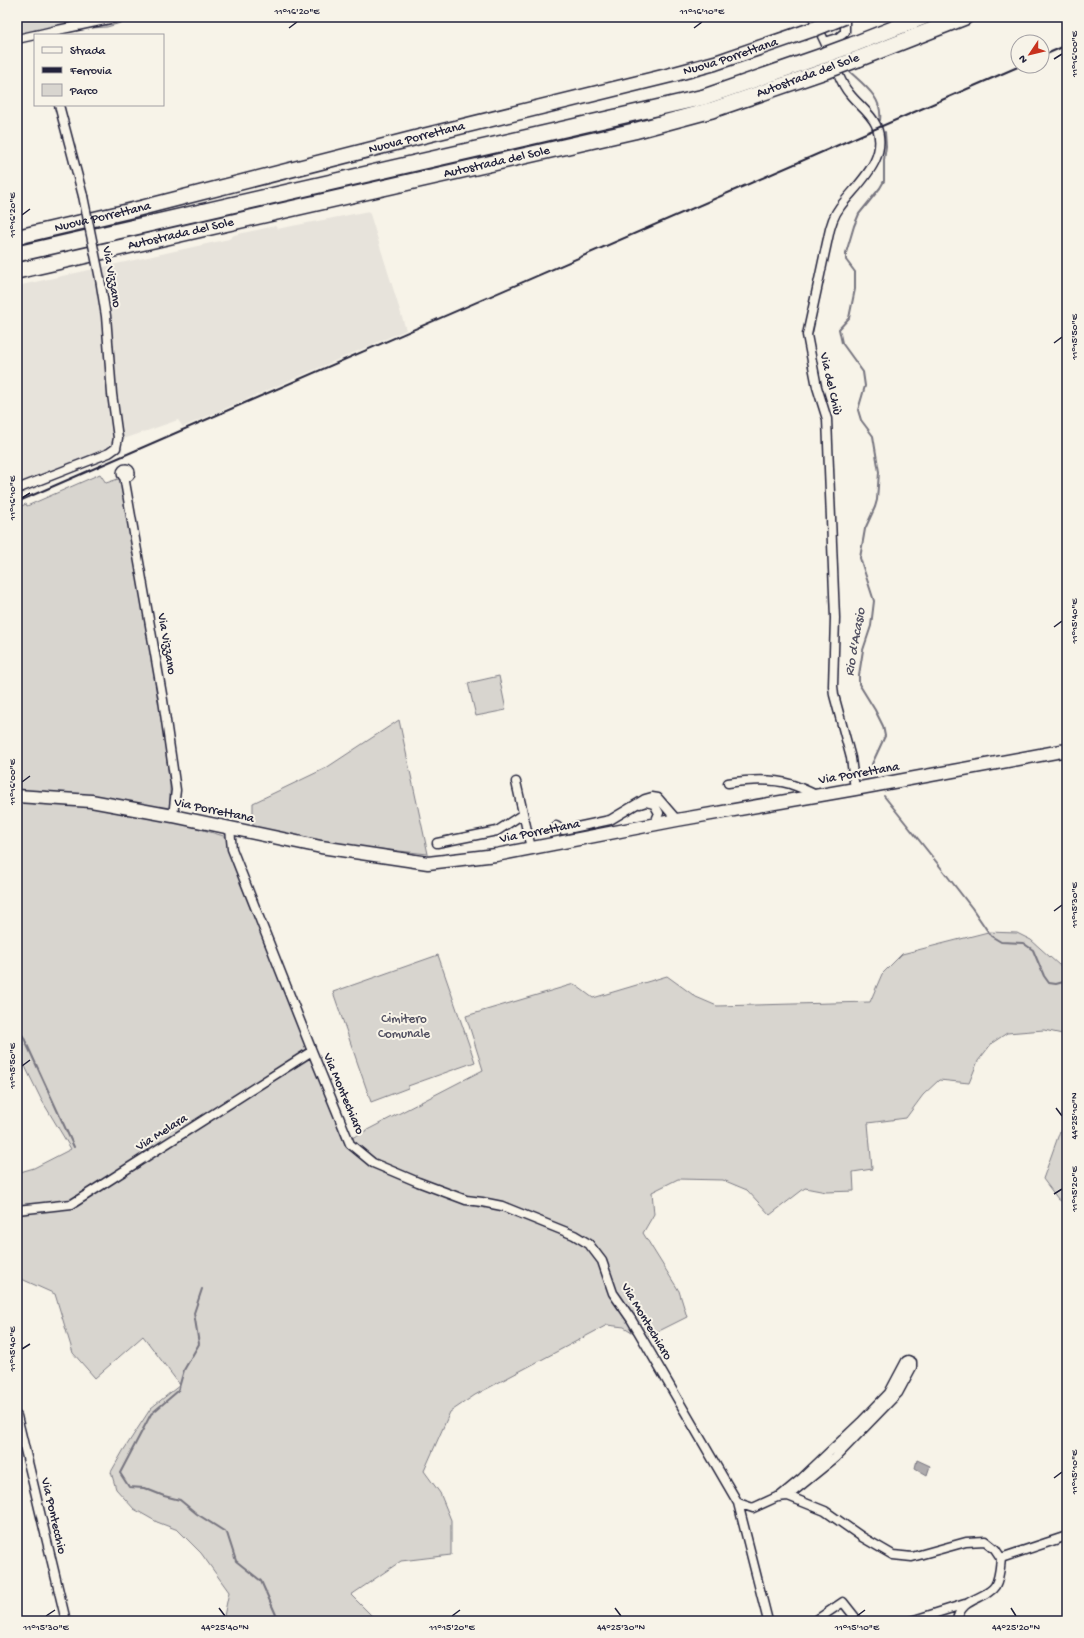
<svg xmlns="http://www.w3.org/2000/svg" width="1084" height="1638" viewBox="0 0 1084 1638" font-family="'Gochi Hand',sans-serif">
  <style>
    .built { fill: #e7e3db }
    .green { fill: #d8d5cf; stroke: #7d7c85 }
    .water { fill: #aeabad; stroke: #76747f }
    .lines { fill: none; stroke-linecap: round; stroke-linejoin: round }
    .stream { stroke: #76747f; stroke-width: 2 }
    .minor-casing { stroke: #22223b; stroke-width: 11 }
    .secondary-casing { stroke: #22223b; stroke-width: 15 }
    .trunk-casing { stroke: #22223b; stroke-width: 17 }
    .motorway-casing { stroke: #22223b; stroke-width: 18 }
    .minor { stroke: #f7f3e8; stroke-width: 8 }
    .secondary { stroke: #f7f3e8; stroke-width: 12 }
    .trunk { stroke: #f7f3e8; stroke-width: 14 }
    .motorway { stroke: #f7f3e8; stroke-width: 15 }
    .rail { stroke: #22223b; stroke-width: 2 }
    .minor-bridge-casing { stroke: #22223b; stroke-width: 11; stroke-linecap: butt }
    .trunk-bridge-casing { stroke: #22223b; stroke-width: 17; stroke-linecap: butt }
    .motorway-bridge-casing { stroke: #22223b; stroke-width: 18; stroke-linecap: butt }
    .minor-bridge { stroke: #f7f3e8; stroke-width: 8 }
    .trunk-bridge { stroke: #f7f3e8; stroke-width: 14 }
    .motorway-bridge { stroke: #f7f3e8; stroke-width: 15 }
    .ticks { fill: none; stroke: #22223b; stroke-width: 1.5 }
    .labels { text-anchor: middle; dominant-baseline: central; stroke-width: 4; stroke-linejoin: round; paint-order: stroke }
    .street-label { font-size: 13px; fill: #22223b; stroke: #f7f3e8 }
    .park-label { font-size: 13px; fill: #504f60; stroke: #f7f3e8 }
    .water-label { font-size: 14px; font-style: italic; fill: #535263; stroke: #f7f3e8 }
    .neatline { fill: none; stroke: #22223b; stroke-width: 1.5 }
    .ticks-label { font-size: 10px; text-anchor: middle; fill: #22223b }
  </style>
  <rect width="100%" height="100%" fill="#f7f3e8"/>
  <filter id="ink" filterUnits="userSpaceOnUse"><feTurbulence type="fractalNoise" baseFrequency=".025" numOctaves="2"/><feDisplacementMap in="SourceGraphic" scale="8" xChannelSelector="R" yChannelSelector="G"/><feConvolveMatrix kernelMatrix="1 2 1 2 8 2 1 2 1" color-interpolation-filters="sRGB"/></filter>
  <g filter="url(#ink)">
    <path class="built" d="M 369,211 L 406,330 L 183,427 L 178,420 L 121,440 L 123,451 L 17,497 L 17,286 L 229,239 L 234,235 L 275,226 L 278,229 L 282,228 Z"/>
    <path class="green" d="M 17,17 L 141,17 L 107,27 L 42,31 L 17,37 Z
      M 100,474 L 106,483 L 121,478 L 156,673 L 170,784 L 170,820 L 227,837 L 290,1002 L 307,1049 L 344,1142 L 483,1070 L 466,1016 L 574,984 L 593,998 L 667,976 L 696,997 L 717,1006 L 870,1002 L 882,974 L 902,954 L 988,932 L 1017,933 L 1031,940 L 1059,965 L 1067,964 L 1067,1035 L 1044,1030 L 1007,1033 L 992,1043 L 978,1061 L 969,1083 L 939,1080 L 923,1095 L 906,1118 L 868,1123 L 872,1169 L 853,1172 L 854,1191 L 826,1192 L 805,1188 L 770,1215 L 747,1190 L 723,1180 L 678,1179 L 652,1192 L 654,1214 L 643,1233 L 679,1291 L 687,1317 L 643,1339 L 624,1327 L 607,1325 L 475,1395 L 450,1412 L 424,1471 L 440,1493 L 451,1520 L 451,1555 L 401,1561 L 351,1595 L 377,1621 L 223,1621 L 229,1592 L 201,1553 L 178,1530 L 157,1522 L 134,1509 L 116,1489 L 111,1472 L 123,1451 L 151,1408 L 180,1385 L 143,1336 L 95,1378 L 73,1353 L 55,1294 L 17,1277 L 17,1173 L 34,1168 L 71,1149 L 41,1099 L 17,1050 L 17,508 L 26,504 L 27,506 Z
      M 499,676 L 506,710 L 476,716 L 468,683 Z
      M 399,720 L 428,854 L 322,843 L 253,826 L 253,803 L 326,768 Z
      M 438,955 L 475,1062 L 408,1086 L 408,1088 L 371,1102 L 333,992 Z
      M 1060,1131 L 1067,1134 L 1067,1205 L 1058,1199 L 1043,1179 Z"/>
    <path class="water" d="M 917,1460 L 930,1466 L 927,1475 L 915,1468 Z"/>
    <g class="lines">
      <path class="stream" d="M 849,71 C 864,85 883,98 880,120
        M 872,772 L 872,764 L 885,736 L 883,726 L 875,710 L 859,684 L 859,675 L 863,650 L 871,626 L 874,601 L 860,558 L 865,529 L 875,507 L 877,500 L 879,472 L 873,436 L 861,420 L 858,410 L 865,386 L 863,372 L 842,343 L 839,329 L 849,318 L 855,289 L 855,272 L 846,260 L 846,253 L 854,226 L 859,214 L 880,188 L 884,181 L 884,160 L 886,146 L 885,132
        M 884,796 L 938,864 L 972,908 L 991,936 L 1001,942 L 1023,943 L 1033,950 L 1044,976 L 1049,983 L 1056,984 L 1067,981
        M 17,1031 L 23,1036 L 74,1147
        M 202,1289 L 194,1313 L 199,1344 L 184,1370 L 178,1391 L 151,1414 L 120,1473 L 129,1487 L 144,1488 L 164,1496 L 180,1500 L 197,1514 L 227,1533 L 236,1561 L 261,1581 L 277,1617 L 276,1621"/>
      <defs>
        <path id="minor" d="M 813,17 L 831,55
          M 36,35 L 57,30
          M 52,35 L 58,30 L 119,17
          M 17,39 L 35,35
          M 825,42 L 838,38 L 845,32 L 845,17
          M 835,66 C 839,75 842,85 849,93 C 857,104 870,112 876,125 C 890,159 858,183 840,207 C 833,216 830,227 828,238 L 807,335 L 817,387 L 827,419 L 835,618 L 833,686 L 834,695 L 851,758 L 855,789
          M 59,105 L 83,196
          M121.5 473a4.5 4.5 0 1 1 9 0a4.5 4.5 0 1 1-9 0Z
          M 124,476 L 163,700 L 176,790 L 173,816
          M 17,489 L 109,453 L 116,448 L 118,438 L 112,394 L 106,316 L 100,279
          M 516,782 L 531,848
          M 728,783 C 748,780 770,778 790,784 C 799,787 808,791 816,795
          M 640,804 L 646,802 L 654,804 L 659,813 L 654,825
          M 556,826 L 563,830 L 610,820 L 645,799 L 652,797 L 658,798 L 677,820
          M 230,829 L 232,849 L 312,1051 L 350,1144 L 373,1163 L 418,1182 L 466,1200 L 482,1202 L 502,1206 L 574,1235 L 589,1244 L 602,1261 L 613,1293 L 631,1319 L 738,1503 L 753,1508 L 777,1497 L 788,1496 L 825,1511 L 862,1537 L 893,1555 L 912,1557 L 966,1542 L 985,1541 L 995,1549 L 1001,1558 C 1000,1567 1000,1577 995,1586 C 986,1600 960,1597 957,1621
          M 437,843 L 497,831 L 523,814
          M 17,1210 L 72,1204 L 312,1051
          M 17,1416 L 66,1621
          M 779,1497 L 802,1478 L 861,1422 L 889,1393 L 906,1361 L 908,1360 L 912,1362 L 912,1367 L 898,1393 L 835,1458 L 788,1496
          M 738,1503 L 768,1621
          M 1001,1558 L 1067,1536
          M 815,1621 L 843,1602 L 858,1621
          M 911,1621 L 965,1604"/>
        <path id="secondary" d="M 17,796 L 91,801 L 173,816 L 321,847 L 428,863 L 496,855 L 677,820 L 855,789 L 1067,750"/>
        <g id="trunk">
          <path id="s1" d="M 17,237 L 133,210 L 423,136 L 671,75 L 715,63 L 814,29"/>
        </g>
        <g id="motorway">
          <path d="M 852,45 L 923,17"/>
          <path d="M 858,59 L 965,17"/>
          <path d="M 17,254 L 704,97 L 825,55"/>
          <path id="s2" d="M 17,271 L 634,131 L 712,110 L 831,69"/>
        </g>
      </defs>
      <use href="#minor" class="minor-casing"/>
      <use href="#secondary" class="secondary-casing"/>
      <use href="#trunk" class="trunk-casing"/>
      <use href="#motorway" class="motorway-casing"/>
      <use href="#minor" class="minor"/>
      <use href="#secondary" class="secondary"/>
      <use href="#trunk" class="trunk"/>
      <use href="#motorway" class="motorway"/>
      <path class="rail" d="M 1042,56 L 1067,45
        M 17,502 L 1020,66"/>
      <defs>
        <path id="minor-bridge" d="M 83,196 L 100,279"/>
        <path id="trunk-bridge" d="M 814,29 L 844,17"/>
        <path id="motorway-bridge" d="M 825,55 L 852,45
          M 831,69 L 858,59"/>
      </defs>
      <use href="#minor-bridge" class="minor-bridge-casing"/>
      <use href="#trunk-bridge" class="trunk-bridge-casing"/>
      <use href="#motorway-bridge" class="motorway-bridge-casing"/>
      <use href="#minor-bridge" class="minor-bridge"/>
      <use href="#trunk-bridge" class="trunk-bridge"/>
      <use href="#motorway-bridge" class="motorway-bridge"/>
    </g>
  </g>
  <path class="ticks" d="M 289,28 L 297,22M 694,28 L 702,22M 1054,59 L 1062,54M 22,215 L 30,209M 1054,343 L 1062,337M 22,498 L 30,493M 1054,627 L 1062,621M 22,782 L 30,776M 1054,911 L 1062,905M 22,1066 L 30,1060M 1056,1108 L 1062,1116M 1054,1194 L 1062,1189M 22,1349 L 30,1344M 1054,1478 L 1062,1472M 219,1608 L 225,1616M 615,1608 L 621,1616M 1011,1608 L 1016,1616M 46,1616 L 55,1610M 452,1616 L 460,1610M 857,1616 L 865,1610"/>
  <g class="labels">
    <g class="street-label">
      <text stroke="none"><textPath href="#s1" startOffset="736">Nuova Porrettana</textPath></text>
      <text transform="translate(808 76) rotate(-20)">Autostrada del Sole</text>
      <text stroke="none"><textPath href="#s1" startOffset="412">Nuova Porrettana</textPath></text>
      <text stroke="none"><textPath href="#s2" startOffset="492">Autostrada del Sole</textPath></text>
      <text stroke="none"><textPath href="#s1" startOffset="88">Nuova Porrettana</textPath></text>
      <text stroke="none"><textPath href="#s2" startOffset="168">Autostrada del Sole</textPath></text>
      <text transform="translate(111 277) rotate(80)">Via Vizzano</text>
      <text transform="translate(830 384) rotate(77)">Via del Chiù</text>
      <text transform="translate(166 644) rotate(80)">Via Vizzano</text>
      <text transform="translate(859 774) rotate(-10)">Via Porrettana</text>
      <text transform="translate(214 811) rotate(12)">Via Porrettana</text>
      <text transform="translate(540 832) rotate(-11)">Via Porrettana</text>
      <text transform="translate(343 1094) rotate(67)">Via Montechiaro</text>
      <text transform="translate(162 1133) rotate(-32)">Via Melara</text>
      <text transform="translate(646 1322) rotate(59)">Via Montechiaro</text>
      <text transform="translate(53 1516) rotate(77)">Via Pontecchio</text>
    </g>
    <g class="park-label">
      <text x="404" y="1019">Cimitero<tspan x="404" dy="15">Comunale</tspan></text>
    </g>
    <g class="water-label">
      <text transform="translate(856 642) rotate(-80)">Rio d'Acasio</text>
    </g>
  </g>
  <rect width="1084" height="1638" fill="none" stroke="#f7f3e8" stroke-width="44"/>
  <rect x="34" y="34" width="130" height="72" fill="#f7f3e8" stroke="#a29fa3"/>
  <rect x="42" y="47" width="20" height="6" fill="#f7f3e8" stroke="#a29fa3"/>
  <text x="70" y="54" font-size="12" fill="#22223b">Strada</text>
  <rect x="42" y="67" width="20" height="6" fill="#22223b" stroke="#a29fa3"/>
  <text x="70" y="74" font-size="12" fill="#22223b">Ferrovia</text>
  <rect x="42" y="84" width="20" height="12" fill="#d8d5cf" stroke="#a29fa3"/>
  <text x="70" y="94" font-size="12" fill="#22223b">Parco</text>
  <g transform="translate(1030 54) rotate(235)"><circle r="19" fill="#f7f3e8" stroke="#a29fa3"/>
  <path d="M0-3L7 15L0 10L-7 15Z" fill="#c8321e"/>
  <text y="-6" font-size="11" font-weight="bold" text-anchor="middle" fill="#22223b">N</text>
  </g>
  <rect x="22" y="22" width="1040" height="1594" class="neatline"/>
  <g class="ticks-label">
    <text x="297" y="14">11°16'20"E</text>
    <text x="702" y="14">11°16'10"E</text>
    <text transform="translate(1073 54) rotate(-90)" y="4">11°16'00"E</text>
    <text transform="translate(11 215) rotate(-90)" y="4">11°16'20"E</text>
    <text transform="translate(1073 337) rotate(-90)" y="4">11°15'50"E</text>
    <text transform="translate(11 498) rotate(-90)" y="4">11°16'10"E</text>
    <text transform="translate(1073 621) rotate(-90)" y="4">11°15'40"E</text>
    <text transform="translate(11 782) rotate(-90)" y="4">11°16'00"E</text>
    <text transform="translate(1073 905) rotate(-90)" y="4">11°15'30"E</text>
    <text transform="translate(11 1066) rotate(-90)" y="4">11°15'50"E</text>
    <text transform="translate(1073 1116) rotate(-90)" y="4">44°25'10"N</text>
    <text transform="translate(1073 1189) rotate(-90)" y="4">11°15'20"E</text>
    <text transform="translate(11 1349) rotate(-90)" y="4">11°15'40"E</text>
    <text transform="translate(1073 1472) rotate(-90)" y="4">11°15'10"E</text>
    <text x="46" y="1630">11°15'30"E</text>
    <text x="225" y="1630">44°25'40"N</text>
    <text x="452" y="1630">11°15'20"E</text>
    <text x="621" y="1630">44°25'30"N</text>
    <text x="857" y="1630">11°15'10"E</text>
    <text x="1016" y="1630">44°25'20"N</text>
  </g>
</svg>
